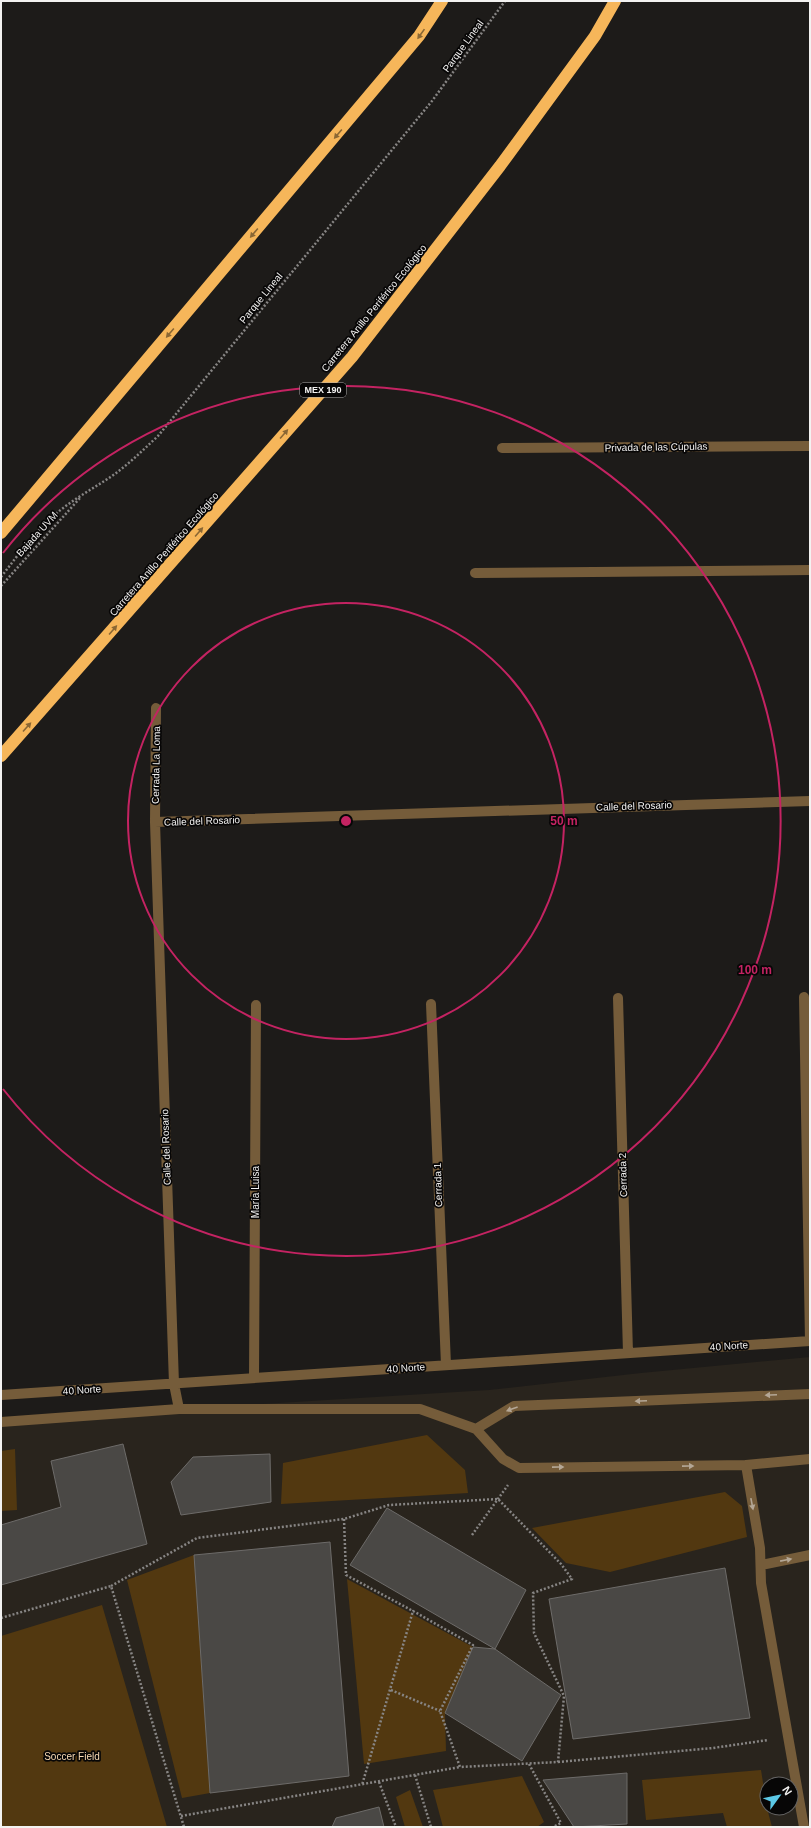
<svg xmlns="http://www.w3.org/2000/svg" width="811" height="1828" viewBox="0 0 811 1828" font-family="Arial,sans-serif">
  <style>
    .built { fill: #29241d; fill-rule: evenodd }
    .green { fill: #523810 }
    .building { fill: #4a4845; stroke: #6d6b69 }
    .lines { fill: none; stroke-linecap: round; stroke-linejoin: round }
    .path { stroke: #878584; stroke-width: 2.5; stroke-dasharray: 2 2; stroke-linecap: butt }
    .minor { stroke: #755c3a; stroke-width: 10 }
    .highway { stroke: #f6b65a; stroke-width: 12 }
    .oneway { fill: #8a6734 }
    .oneway2 { fill: #b4a796 }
    .ring { fill: none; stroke: #c42362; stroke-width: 2 }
    .labels { text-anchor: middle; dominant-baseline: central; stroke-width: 3.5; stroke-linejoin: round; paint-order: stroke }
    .shield { fill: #070606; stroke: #acabaa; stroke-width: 1 }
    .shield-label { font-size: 9px; font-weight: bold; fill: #f3f2f1 }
    .street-label { font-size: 10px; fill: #f3f2f1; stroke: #070606 }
    .park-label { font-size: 10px; fill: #f8dab4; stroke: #070606 }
    .centre { fill: #c42362; stroke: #070606; stroke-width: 2 }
    .ring-label { font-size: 12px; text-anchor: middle; font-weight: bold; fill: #c42362; stroke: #070606; stroke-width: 3.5; stroke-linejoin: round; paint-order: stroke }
  </style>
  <rect width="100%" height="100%" fill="#1d1b19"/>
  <path class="built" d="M 810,1357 L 810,1827 L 1,1827 L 1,1420 L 489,1390 L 641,1373 ZM 767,1784 L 791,1784 L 791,1808 L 767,1808 Z"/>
  <path class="green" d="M 427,1435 L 465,1470 L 468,1493 L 281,1504 L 283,1463 Z
    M 15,1449 L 17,1510 L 1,1511 L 1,1451 Z
    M 725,1492 L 742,1506 L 747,1537 L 610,1572 L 566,1563 L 532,1528 Z
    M 194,1555 L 210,1793 L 182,1798 L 127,1580 Z
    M 347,1579 L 473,1647 L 445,1713 L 446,1751 L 364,1764 Z
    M 102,1605 L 167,1827 L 1,1827 L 1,1636 Z
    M 761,1770 L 767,1808 L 772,1827 L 727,1827 L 723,1813 L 646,1820 L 642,1780 Z
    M 522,1776 L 544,1822 L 537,1827 L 443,1827 L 433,1790 Z
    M 410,1790 L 423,1827 L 405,1827 L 396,1797 Z"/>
  <path class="building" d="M 123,1444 L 147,1544 L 1,1585 L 1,1525 L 61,1507 L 51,1461 Z
    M 270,1454 L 271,1502 L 181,1515 L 171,1482 L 193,1457 Z
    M 387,1508 L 526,1590 L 495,1649 L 350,1565 Z
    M 330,1542 L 349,1776 L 210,1793 L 194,1555 Z
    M 725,1568 L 750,1718 L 573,1739 L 549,1599 Z
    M 473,1647 L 495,1649 L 561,1695 L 522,1761 L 445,1713 Z
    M 627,1773 L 627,1824 L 574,1827 L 543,1780 Z
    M 379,1807 L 384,1827 L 332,1827 L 336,1818 Z"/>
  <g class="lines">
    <path class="path" d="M 1,577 C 19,554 35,531 58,512 C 74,499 92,489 109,478 C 127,466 142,451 158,436 L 432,101 L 505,1
      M 1,586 L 80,498
      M 344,1519 L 346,1575 L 413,1611
      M 472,1535 L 508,1485
      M 111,1586 L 197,1538 L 344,1519 L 389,1505 L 498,1499 L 561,1564 L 572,1579 L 533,1593 L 534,1633 L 564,1696 L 558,1762 L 460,1767 L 440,1711 L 473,1645 L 413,1611 L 362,1785
      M 1,1618 L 111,1586 L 184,1827
      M 391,1690 L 440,1711
      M 558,1762 L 713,1748 L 768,1740
      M 529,1764 L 561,1823 L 553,1827
      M 415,1775 L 431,1827
      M 379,1782 L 396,1827
      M 181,1816 L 460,1767"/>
    <path class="minor" d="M 502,448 L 810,446
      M 475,573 L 810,570
      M 156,708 L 155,822 L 174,1384 L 179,1409 L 420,1409 L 476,1429
      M 155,822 L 810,801
      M 804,997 L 810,1341
      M 618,998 L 628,1353
      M 431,1004 L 446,1365
      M 254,1378 L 256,1005
      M 810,1394 L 514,1406 L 476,1429 L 503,1459 L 519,1468 L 746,1465 L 810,1459
      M 1,1395 L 810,1341
      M 1,1422 L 179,1409
      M 746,1465 L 760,1548 L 761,1583 L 804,1827
      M 761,1565 L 810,1555"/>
    <path class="highway" d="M 1,533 L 419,36 L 442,1
      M 1,756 L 352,357 L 500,166 L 595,36 L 615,1"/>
  </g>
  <defs><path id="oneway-solid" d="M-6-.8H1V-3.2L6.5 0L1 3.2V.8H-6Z"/></defs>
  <g class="oneway">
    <use href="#oneway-solid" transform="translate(421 34) rotate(125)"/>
    <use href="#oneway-solid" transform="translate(338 134) rotate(130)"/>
    <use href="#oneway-solid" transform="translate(254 233) rotate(130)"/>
    <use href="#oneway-solid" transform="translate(170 333) rotate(130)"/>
    <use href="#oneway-solid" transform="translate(284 434) rotate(-49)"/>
    <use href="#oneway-solid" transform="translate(199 532) rotate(-49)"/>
    <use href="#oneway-solid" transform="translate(113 630) rotate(-49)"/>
    <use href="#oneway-solid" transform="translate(27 727) rotate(-48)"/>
  </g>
  <g class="oneway2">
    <use href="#oneway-solid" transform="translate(771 1395) rotate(178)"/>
    <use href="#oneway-solid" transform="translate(641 1401) rotate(178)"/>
    <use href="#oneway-solid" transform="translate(512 1409) rotate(160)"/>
    <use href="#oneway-solid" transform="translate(688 1466) rotate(-1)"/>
    <use href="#oneway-solid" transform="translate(558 1467) rotate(-1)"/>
    <use href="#oneway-solid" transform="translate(752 1504) rotate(79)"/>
    <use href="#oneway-solid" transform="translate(786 1560) rotate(-11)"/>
  </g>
  <g class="ring">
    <circle cx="346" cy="821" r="218"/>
    <path d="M3 553A435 435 0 1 1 3 1089"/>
  </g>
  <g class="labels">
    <rect class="shield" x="300" y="383" width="46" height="14" rx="3"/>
    <g class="shield-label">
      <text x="323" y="390">MEX 190</text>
    </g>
    <g class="street-label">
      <text transform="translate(463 46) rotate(-54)">Parque Lineal</text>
      <text transform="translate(261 298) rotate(-51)">Parque Lineal</text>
      <text transform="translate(374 308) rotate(-51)">Carretera Anillo Periférico Ecológico</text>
      <text transform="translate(656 447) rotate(-1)">Privada de las Cúpulas</text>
      <text transform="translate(37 534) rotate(-48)">Bajada UVM</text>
      <text transform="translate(164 554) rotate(-49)">Carretera Anillo Periférico Ecológico</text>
      <text transform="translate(156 765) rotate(-89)">Cerrada La Loma</text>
      <text transform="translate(634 806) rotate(-2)">Calle del Rosario</text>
      <text transform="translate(202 821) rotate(-2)">Calle del Rosario</text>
      <text transform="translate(166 1147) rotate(-92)">Calle del Rosario</text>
      <text transform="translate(623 1175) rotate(-92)">Cerrada 2</text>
      <text transform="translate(438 1185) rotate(-92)">Cerrada 1</text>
      <text transform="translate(255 1192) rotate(-90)">María Luisa</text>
      <text transform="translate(729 1346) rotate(-4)">40 Norte</text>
      <text transform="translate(406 1368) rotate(-4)">40 Norte</text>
      <text transform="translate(82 1390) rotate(-4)">40 Norte</text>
    </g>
    <g class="park-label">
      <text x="72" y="1756">Soccer Field</text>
    </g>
  </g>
  <circle cx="346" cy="821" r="6" class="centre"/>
  <g class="ring-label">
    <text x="564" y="825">50 m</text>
    <text x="755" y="974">100 m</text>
  </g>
  <rect width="811" height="1828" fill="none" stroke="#f3f2f1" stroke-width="4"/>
  <g transform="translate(779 1796) rotate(57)"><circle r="19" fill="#070606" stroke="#656464"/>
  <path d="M0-3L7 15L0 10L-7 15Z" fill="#5bc8e6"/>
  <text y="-6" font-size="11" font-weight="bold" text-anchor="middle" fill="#f3f2f1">N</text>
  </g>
</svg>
